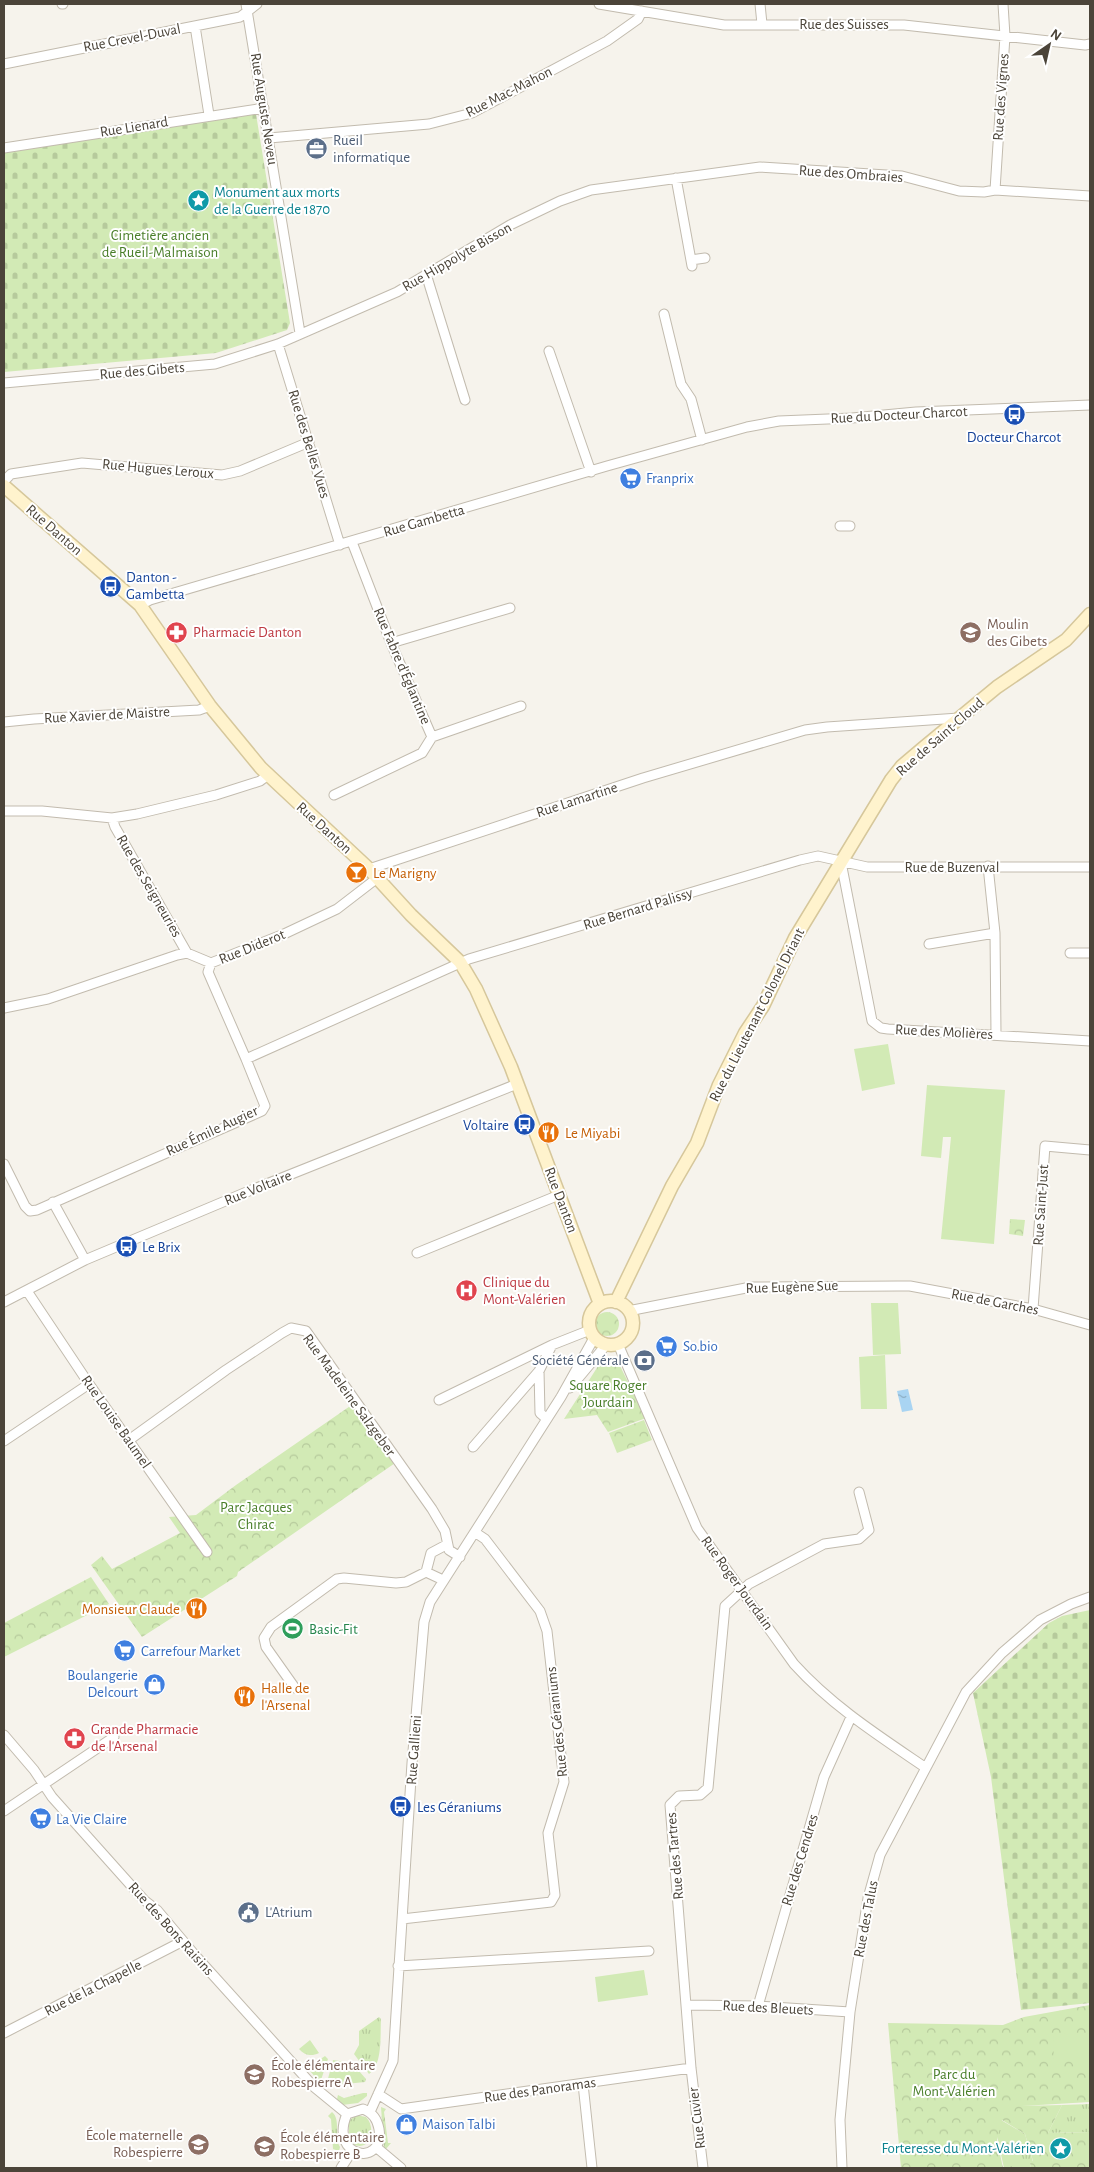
<svg xmlns="http://www.w3.org/2000/svg" width="1094" height="2172" viewBox="0 0 1094 2172" font-family="'Alegreya Sans',sans-serif">
  <style>
    .grass { fill: url(#grass-tufts) }
    .forest { fill: url(#forest-crowns) }
    .cemetery { fill: url(#cemetery-stones) }
    .garden { fill: #d2eab5 }
    .water { fill: url(#water-ripples) }
    .lines { fill: none; stroke-linecap: round; stroke-linejoin: round }
    .street-casing { stroke: #c2bbae; stroke-width: 11 }
    .secondary-casing { stroke: #d6c79b; stroke-width: 15 }
    .street { stroke: #fff; stroke-width: 9 }
    .secondary { stroke: #fff3cd; stroke-width: 12 }
    .labels { text-anchor: middle; dominant-baseline: central; stroke-width: 4; stroke-linejoin: round; paint-order: stroke }
    .street-label { font-size: 15px; fill: #4b4439; stroke: #fff }
    .service-label { font-size: 15px; fill: #4e5e75; stroke: #fff; text-anchor: start }
    .culture-label { font-size: 15px; fill: #0d838f; stroke: #fff; text-anchor: start }
    .park-label { font-size: 15px; fill: #4a7f2a; stroke: #fff }
    .transit-label { font-size: 15px; fill: #164399; stroke: #fff; text-anchor: start }
    .shop-label { font-size: 15px; fill: #366cbe; stroke: #fff; text-anchor: start }
    .education-label { font-size: 15px; fill: #785e54; stroke: #fff; text-anchor: start }
    .health-label { font-size: 15px; fill: #be3a42; stroke: #fff; text-anchor: start }
    .food-label { font-size: 15px; fill: #c56008; stroke: #fff; text-anchor: start }
    .leisure-label { font-size: 15px; fill: #27864d; stroke: #fff; text-anchor: start }
  </style>
  <defs>
    <pattern id="grass-tufts" width="24" height="20" patternUnits="userSpaceOnUse" patternTransform="scale(1.25)"><rect width="24" height="20" fill="#d2eab5"/><path d="M3 7l-1-3M5 7V3M7 7l1-3M15 17l-1-3M17 17v-4M19 17l1-3" fill="none" stroke="#b6ca9c"/></pattern>
    <pattern id="forest-crowns" width="20" height="18" patternUnits="userSpaceOnUse" patternTransform="scale(1.25)"><rect width="20" height="18" fill="#d2eab5"/><path d="M2 6a3 3 0 1 1 6 0M12 15a3 3 0 1 1 6 0" fill="none" stroke="#b6ca9c"/></pattern>
    <pattern id="cemetery-stones" width="16" height="16" patternUnits="userSpaceOnUse" patternTransform="scale(1.25)"><rect width="16" height="16" fill="#d2eab5"/><path d="M2 7V4a2 2 0 0 1 4 0v3zM10 15v-3a2 2 0 0 1 4 0v3z" fill="#b6ca9c"/></pattern>
    <pattern id="water-ripples" width="26" height="14" patternUnits="userSpaceOnUse" patternTransform="scale(1.25)"><rect width="26" height="14" fill="#a9d4f2"/><path d="M2 4q2-2 4 0t4 0M15 11q2-2 4 0t4 0" fill="none" stroke="#8caec5"/></pattern>
  </defs>
  <rect width="100%" height="100%" fill="#f6f3ec"/>
  <path class="grass" d="M 379,2017 L 381,2019 C 380,2035 383,2065 369,2074 L 354,2054 L 359,2045 L 359,2031 Z
    M 310,2040 L 319,2053 C 311,2057 304,2055 299,2049 Z
    M 325,2056 L 328,2059 L 321,2080 L 318,2080 L 309,2070 L 310,2066 Z
    M 333,2060 L 352,2063 L 366,2079 L 365,2082 L 326,2086 Z
    M 363,2093 L 367,2093 L 367,2096 L 358,2103 L 342,2105 L 337,2099 L 338,2095 L 344,2098 Z
    M 1090,2104 L 1090,2132 L 1048,2133 L 1062,2105 Z
    M 381,2107 L 386,2109 L 384,2112 L 388,2143 L 391,2143 L 386,2149 L 384,2148 Z
    M 332,2112 C 341,2119 334,2137 340,2147 L 339,2151 L 333,2149 L 331,2119 L 328,2116 Z
    M 356,2115 L 366,2117 C 377,2128 370,2153 353,2144 L 349,2136 L 349,2121 Z
    M 1001,2120 L 1025,2134 L 1033,2162 L 1030,2163 L 1031,2168 L 1004,2168 L 997,2136 Z"/>
  <path class="forest" d="M 1010,1219 L 1025,1220 L 1023,1236 L 1009,1234 Z
    M595 1324a12 12 0 1 1 24 0a12 12 0 1 1-24 0Z
    M 611,1359 L 618,1362 L 646,1418 L 608,1432 L 597,1415 L 564,1419 L 602,1360 Z
    M 356,1402 L 398,1461 L 238,1572 L 237,1576 L 142,1637 L 91,1565 L 102,1556 L 112,1569 L 180,1533 L 169,1517 L 196,1515 L 236,1485 Z
    M 644,1420 L 652,1440 L 617,1453 L 609,1433 Z
    M 91,1577 L 109,1604 L 4,1657 L 4,1623 Z
    M 1090,2005 L 1090,2102 L 1022,2106 L 1062,2105 L 1048,2133 L 1090,2132 L 1090,2168 L 1031,2168 L 1030,2163 L 1033,2161 L 1025,2134 L 1002,2120 L 997,2140 L 1003,2168 L 901,2168 L 888,2023 L 1003,2025 L 1024,2017 Z"/>
  <path class="cemetery" d="M 256,114 L 290,323 L 287,330 L 216,353 L 4,372 L 4,153 Z
    M 1090,1610 L 1090,2003 L 1021,2010 L 991,1777 L 973,1693 L 1049,1623 L 1062,1616 Z"/>
  <path class="garden" d="M 888,1044 L 895,1084 L 862,1091 L 854,1049 Z
    M 927,1085 L 1005,1090 L 994,1244 L 941,1239 L 951,1137 L 943,1137 L 941,1158 L 921,1156 Z
    M 871,1303 L 898,1303 L 901,1354 L 873,1355 Z
    M 885,1355 L 887,1409 L 861,1409 L 859,1357 Z
    M 644,1970 L 648,1995 L 598,2002 L 595,1977 Z
    M 1089,2033 L 1088,2061 L 1054,2061 L 1053,2034 Z"/>
  <path class="water" d="M 908,1389 L 913,1410 L 902,1412 L 897,1391 Z"/>
  <g class="lines">
    <defs>
      <path id="street" d="M 62,4 L 63,4
        M 246,4 L 300,333
        M 599,4 L 724,25 L 904,25 L 1085,45 L 1090,44
        M 760,4 L 762,24
        M 195,26 L 209,115
        M 4,64 L 240,17 L 257,4
        M 269,138 L 429,124 L 472,113 L 607,41 L 638,19 L 642,11
        M 4,148 L 264,108
        M 676,178 L 692,266
        M 995,190 L 1005,36 L 1003,4
        M 691,260 L 705,258
        M 426,274 L 465,400
        M 664,314 L 681,384 L 691,399 L 702,440
        M 278,344 L 340,545
        M 549,351 L 591,472
        M 4,383 L 215,364 L 278,344 L 397,292 L 510,225 L 560,201 L 591,190 L 760,167 L 902,176 L 959,191 L 984,192 L 995,190 L 1090,196
        M 4,481 L 11,474 L 82,463 L 222,475 L 240,471 L 309,442
        M 840,526 L 850,526
        M 140,605 L 150,600 L 607,466 L 747,427 L 779,421 L 852,418 L 916,412 L 1090,405
        M 391,643 L 510,608
        M 4,722 L 34,719 L 199,710 L 210,706
        M 432,737 L 521,706
        M 334,795 L 422,753 L 432,737 L 391,643 L 352,542
        M 4,811 L 42,811 L 112,818 L 137,814 L 216,795 L 260,781 L 268,775
        M 112,818 L 115,827 L 187,953
        M 841,862 L 872,1021 L 881,1028 L 888,1029 L 1090,1041
        M 988,866 L 995,933 L 996,1034
        M 369,869 L 643,778 L 805,730 L 827,727 L 959,718
        M 929,944 L 995,933
        M 1070,953 L 1090,953
        M 211,963 L 208,972 L 246,1059
        M 4,1008 L 48,999 L 177,955 L 187,953 L 211,963 L 284,934 L 337,909 L 376,879
        M 4,1164 L 25,1206 L 30,1211 L 37,1210 L 262,1111 L 265,1106 L 246,1059 L 469,959 L 800,860 L 818,856 L 867,867 L 1090,867
        M 53,1202 L 85,1260
        M 417,1253 L 559,1195
        M 27,1291 L 89,1384 L 207,1552
        M 4,1302 L 85,1260 L 249,1191 L 517,1084
        M 1033,1309 L 1045,1146 L 1090,1150
        M 628,1311 L 751,1287 L 898,1286 L 910,1286 L 1033,1309 L 1090,1325
        M 618,1344 L 697,1528 L 794,1664 C 832,1706 879,1736 926,1768
        M 539,1371 L 540,1413 L 547,1419
        M 570,1388 L 606,1345
        M 439,1400 L 552,1345 L 590,1330
        M 129,1440 L 226,1370 L 282,1333 L 291,1328 L 306,1331 L 432,1509 L 445,1531 L 449,1550 L 460,1557
        M 4,1441 L 89,1384
        M 473,1447 L 539,1371 L 552,1345
        M 426,1572 L 431,1553 L 446,1545
        M 295,1688 L 266,1647 L 264,1638 L 271,1627 L 337,1579 L 344,1578 L 396,1583 L 406,1582 L 426,1572 L 443,1580
        M 4,1735 L 34,1770 L 52,1797 L 144,1900 L 157,1910 L 194,1954 L 314,2087 L 347,2114
        M 4,1811 L 114,1737
        M 402,1919 L 551,1902 L 555,1895 L 548,1833 L 564,1782 L 547,1631 L 540,1611 L 485,1539 L 476,1533
        M 398,1966 L 649,1951
        M 687,2005 L 758,2006 L 850,2012
        M 758,2006 L 824,1777 L 851,1717
        M 4,2033 L 183,1941
        M 583,2084 L 592,2168
        M 378,2094 L 401,2109 L 691,2068
        M 363,2109 C 373,2113 377,2119 379,2129 C 385,2168 328,2158 347,2114 Z
        M 370,2112 L 393,2061 L 412,1763 L 424,1622 L 430,1602 L 561,1397 L 594,1338
        M 376,2147 L 401,2168
        M 341,2168 L 352,2151
        M 703,2168 L 691,2068 L 670,1805 L 679,1796 L 700,1795 L 708,1788 L 725,1606 L 749,1584 L 824,1544 L 859,1539 L 869,1530 L 859,1492
        M 842,2168 L 840,2120 L 850,2012 L 868,1898 L 880,1855 L 966,1692 L 1002,1653 L 1040,1620 L 1071,1604 L 1090,1597"/>
      <path id="secondary" d="M 4,486 L 140,605 L 210,706 L 261,768 L 369,869 L 411,915 L 460,962 L 476,989 L 511,1067 L 600,1304
        M589 1323a22 22 0 1 1 44 0a22 22 0 1 1-44 0Z
        M 616,1302 L 672,1186 L 697,1143 L 719,1085 L 745,1033 L 763,1006 L 795,938 L 891,780 L 902,766 L 922,749 L 997,687 L 1066,640 L 1090,614"/>
    </defs>
    <use href="#street" class="street-casing"/>
    <use href="#secondary" class="secondary-casing"/>
    <use href="#street" class="street"/>
    <use href="#secondary" class="secondary"/>
  </g>
  <defs>
    <symbol id="office-disc" viewBox="-11 -11 22 22"><circle r="9.5" fill="#5c6f8a" stroke="#fff"/><path d="M-6-3h4V-5.5h4V-3h4V5H-6ZM-1-4.5V-3h2v-1.5ZM-6 0V1H6V0Z" fill="#fff"/></symbol>
    <symbol id="sight-disc" viewBox="-11 -11 22 22"><circle r="9.5" fill="#0f9aa8" stroke="#fff"/><path d="M0-6L1.8-2.2L6-1.7L2.9 1.2L3.7 5.4L0 3.3L-3.7 5.4L-2.9 1.2L-6-1.7L-1.8-2.2Z" fill="#fff"/></symbol>
    <symbol id="bus-disc" viewBox="-11 -11 22 22"><circle r="9.5" fill="#1a4fb4" stroke="#fff"/><path d="M-5-6H5V4H4V6H2V4H-2V6H-4V4H-5ZM-3.5-4V0h7V-4ZM-3.5 1.2v1.5H-2V1.2ZM2 1.2v1.5H3.5V1.2Z" fill="#fff"/></symbol>
    <symbol id="supermarket-disc" viewBox="-11 -11 22 22"><circle r="9.5" fill="#3f7fe0" stroke="#fff"/><path d="M-6-5.5h2.5l.6 2H6L4.5 2H-2.5L-4.4-4H-6ZM-1.5 3.2a1.3 1.3 0 1 0 .1 0ZM3 3.2a1.3 1.3 0 1 0 .1 0Z" fill="#fff"/></symbol>
    <symbol id="pharmacy-disc" viewBox="-11 -11 22 22"><circle r="9.5" fill="#e0444e" stroke="#fff"/><path d="M-2-6h4v4h4v4h-4v4h-4v-4h-4v-4h4Z" fill="#fff"/></symbol>
    <symbol id="school-disc" viewBox="-11 -11 22 22"><circle r="9.5" fill="#8d6e63" stroke="#fff"/><path d="M0-5L7-2L0 1L-7-2ZM-4 1L0 2.5L4 1V4Q0 6-4 4Z" fill="#fff"/></symbol>
    <symbol id="bar-disc" viewBox="-11 -11 22 22"><circle r="9.5" fill="#e8710a" stroke="#fff"/><path d="M-6-5H6L.8 .8V4.5H3.5V6h-7V4.5H-.8V.8Z" fill="#fff"/></symbol>
    <symbol id="restaurant-disc" viewBox="-11 -11 22 22"><circle r="9.5" fill="#e8710a" stroke="#fff"/><path d="M-5-6h1v4h1v-4h1v4h1v-4h1v5L-1.5 .5V6h-2V.5L-5-1ZM5-6V6H3V1.5H1.5Q1.5-4 5-6Z" fill="#fff"/></symbol>
    <symbol id="hospital-disc" viewBox="-11 -11 22 22"><circle r="9.5" fill="#e0444e" stroke="#fff"/><path d="M-5-5h3v3.5h4V-5h3V5h-3V1.5h-4V5h-3Z" fill="#fff"/></symbol>
    <symbol id="bank-disc" viewBox="-11 -11 22 22"><circle r="9.5" fill="#5c6f8a" stroke="#fff"/><path d="M-6-4H6V4H-6ZM0-2.3a2.3 2.3 0 1 0 0 4.6a2.3 2.3 0 1 0 0-4.6Z" fill="#fff"/></symbol>
    <symbol id="stadium-disc" viewBox="-11 -11 22 22"><circle r="9.5" fill="#2e9e5b" stroke="#fff"/><path d="M0-5a6.5 5 0 1 0 0 10a6.5 5 0 1 0 0-10ZM-3.5-1.8h7v3.6h-7Z" fill="#fff"/></symbol>
    <symbol id="shop-disc" viewBox="-11 -11 22 22"><circle r="9.5" fill="#3f7fe0" stroke="#fff"/><path d="M-5-2.5h2.3a2.7 3.5 0 0 1 5.4 0H5L5.5 6h-11ZM-1.5-2.5h3a1.5 2.3 0 0 0-3 0Z" fill="#fff"/></symbol>
    <symbol id="civic-disc" viewBox="-11 -11 22 22"><circle r="9.5" fill="#5c6f8a" stroke="#fff"/><path d="M-.6-6.5H3V-4.5H.6V-3L4-1V1h2V6H-6V1h2V-1L-.6-3ZM-1.2 2.5V6h2.4V2.5Z" fill="#fff"/></symbol>
  </defs>
  <g fill-rule="evenodd">
    <use href="#office-disc" x="304" y="136" width="25" height="25"/>
    <use href="#sight-disc" x="186" y="188" width="25" height="25"/>
    <use href="#bus-disc" x="1002" y="402" width="25" height="25"/>
    <use href="#supermarket-disc" x="618" y="466" width="25" height="25"/>
    <use href="#bus-disc" x="98" y="574" width="25" height="25"/>
    <use href="#pharmacy-disc" x="164" y="620" width="25" height="25"/>
    <use href="#school-disc" x="958" y="620" width="25" height="25"/>
    <use href="#bar-disc" x="344" y="860" width="25" height="25"/>
    <use href="#bus-disc" x="512" y="1112" width="25" height="25"/>
    <use href="#restaurant-disc" x="536" y="1120" width="25" height="25"/>
    <use href="#bus-disc" x="114" y="1234" width="25" height="25"/>
    <use href="#hospital-disc" x="454" y="1278" width="25" height="25"/>
    <use href="#supermarket-disc" x="654" y="1334" width="25" height="25"/>
    <use href="#bank-disc" x="632" y="1348" width="25" height="25"/>
    <use href="#restaurant-disc" x="184" y="1596" width="25" height="25"/>
    <use href="#stadium-disc" x="280" y="1616" width="25" height="25"/>
    <use href="#supermarket-disc" x="112" y="1638" width="25" height="25"/>
    <use href="#shop-disc" x="142" y="1672" width="25" height="25"/>
    <use href="#restaurant-disc" x="232" y="1684" width="25" height="25"/>
    <use href="#pharmacy-disc" x="62" y="1726" width="25" height="25"/>
    <use href="#bus-disc" x="388" y="1794" width="25" height="25"/>
    <use href="#supermarket-disc" x="28" y="1806" width="25" height="25"/>
    <use href="#civic-disc" x="236" y="1900" width="25" height="25"/>
    <use href="#school-disc" x="242" y="2062" width="25" height="25"/>
    <use href="#shop-disc" x="394" y="2112" width="25" height="25"/>
    <use href="#school-disc" x="186" y="2132" width="25" height="25"/>
    <use href="#school-disc" x="252" y="2134" width="25" height="25"/>
    <use href="#sight-disc" x="1048" y="2136" width="25" height="25"/>
  </g>
  <g class="labels">
    <g class="street-label">
      <text x="844" y="24">Rue des Suisses</text>
      <text transform="translate(132 38) rotate(-11)">Rue Crevel-Duval</text>
      <text transform="translate(509 92) rotate(-27)">Rue Mac-Mahon</text>
      <text transform="translate(1001 97) rotate(-86)">Rue des Vignes</text>
      <text transform="translate(264 109) rotate(81)">Rue Auguste Neveu</text>
      <text transform="translate(134 127) rotate(-9)">Rue Lienard</text>
      <text transform="translate(851 174) rotate(4)">Rue des Ombraies</text>
      <text transform="translate(457 257) rotate(-30)">Rue Hippolyte Bisson</text>
      <text transform="translate(142 371) rotate(-5)">Rue des Gibets</text>
      <text transform="translate(899 415) rotate(-3)">Rue du Docteur Charcot</text>
      <text transform="translate(309 444) rotate(73)">Rue des Belles Vues</text>
      <text transform="translate(158 469) rotate(5)">Rue Hugues Leroux</text>
      <text transform="translate(424 521) rotate(-16)">Rue Gambetta</text>
      <text transform="translate(54 530) rotate(41)">Rue Danton</text>
      <text transform="translate(402 666) rotate(67)">Rue Fabre d'Églantine</text>
      <text transform="translate(107 715) rotate(-3)">Rue Xavier de Maistre</text>
      <text transform="translate(940 737) rotate(-41)">Rue de Saint-Cloud</text>
      <text transform="translate(577 800) rotate(-18)">Rue Lamartine</text>
      <text transform="translate(324 828) rotate(42)">Rue Danton</text>
      <text x="952" y="867">Rue de Buzenval</text>
      <text transform="translate(149 886) rotate(60)">Rue des Seigneuries</text>
      <text transform="translate(638 909) rotate(-17)">Rue Bernard Palissy</text>
      <text transform="translate(252 947) rotate(-22)">Rue Diderot</text>
      <text transform="translate(757 1015) rotate(-63)">Rue du Lieutenant Colonel Driant</text>
      <text transform="translate(944 1032) rotate(3)">Rue des Molières</text>
      <text transform="translate(212 1131) rotate(-25)">Rue Émile Augier</text>
      <text transform="translate(258 1188) rotate(-22)">Rue Voltaire</text>
      <text transform="translate(561 1200) rotate(69)">Rue Danton</text>
      <text transform="translate(1041 1205) rotate(-86)">Rue Saint-Just</text>
      <text transform="translate(792 1287) rotate(-2)">Rue Eugène Sue</text>
      <text transform="translate(995 1302) rotate(11)">Rue de Garches</text>
      <text transform="translate(349 1395) rotate(54)">Rue Madeleine Salzgeber</text>
      <text transform="translate(116 1422) rotate(55)">Rue Louise Baumel</text>
      <text transform="translate(737 1583) rotate(54)">Rue Roger Jourdain</text>
      <text transform="translate(557 1722) rotate(-96)">Rue des Géraniums</text>
      <text transform="translate(414 1750) rotate(-86)">Rue Gallieni</text>
      <text transform="translate(675 1856) rotate(-95)">Rue des Tartres</text>
      <text transform="translate(800 1860) rotate(-73)">Rue des Cendres</text>
      <text transform="translate(866 1919) rotate(-79)">Rue des Talus</text>
      <text transform="translate(171 1929) rotate(48)">Rue des Bons Raisins</text>
      <text transform="translate(93 1988) rotate(-27)">Rue de la Chapelle</text>
      <text transform="translate(768 2008) rotate(3)">Rue des Bleuets</text>
      <text transform="translate(540 2090) rotate(-8)">Rue des Panoramas</text>
      <text transform="translate(697 2118) rotate(-97)">Rue Cuvier</text>
    </g>
    <g class="service-label">
      <text x="333" y="140">Rueil<tspan x="333" dy="17">informatique</tspan></text>
      <text x="629" y="1360" text-anchor="end">Société Générale</text>
      <text x="265" y="1912">L'Atrium</text>
    </g>
    <g class="culture-label">
      <text x="214" y="192">Monument aux morts<tspan x="214" dy="17">de la Guerre de 1870</tspan></text>
      <text x="1044" y="2148" text-anchor="end">Forteresse du Mont-Valérien</text>
    </g>
    <g class="park-label">
      <text x="160" y="235">Cimetière ancien<tspan x="160" dy="17">de Rueil-Malmaison</tspan></text>
      <text x="608" y="1385">Square Roger<tspan x="608" dy="17">Jourdain</tspan></text>
      <text x="256" y="1507">Parc Jacques<tspan x="256" dy="17">Chirac</tspan></text>
      <text x="954" y="2074">Parc du<tspan x="954" dy="17">Mont-Valérien</tspan></text>
    </g>
    <g class="transit-label">
      <text x="1014" y="437" text-anchor="middle">Docteur Charcot</text>
      <text x="126" y="577">Danton -<tspan x="126" dy="17">Gambetta</tspan></text>
      <text x="509" y="1125" text-anchor="end">Voltaire</text>
      <text x="142" y="1247">Le Brix</text>
      <text x="417" y="1807">Les Géraniums</text>
    </g>
    <g class="shop-label">
      <text x="646" y="478">Franprix</text>
      <text x="683" y="1346">So.bio</text>
      <text x="141" y="1651">Carrefour Market</text>
      <text x="138" y="1675" text-anchor="end">Boulangerie<tspan x="138" dy="17">Delcourt</tspan></text>
      <text x="56" y="1819">La Vie Claire</text>
      <text x="422" y="2124">Maison Talbi</text>
    </g>
    <g class="education-label">
      <text x="987" y="624">Moulin<tspan x="987" dy="17">des Gibets</tspan></text>
      <text x="271" y="2065">École élémentaire<tspan x="271" dy="17">Robespierre A</tspan></text>
      <text x="183" y="2135" text-anchor="end">École maternelle<tspan x="183" dy="17">Robespierre</tspan></text>
      <text x="280" y="2137">École élémentaire<tspan x="280" dy="17">Robespierre B</tspan></text>
    </g>
    <g class="health-label">
      <text x="193" y="632">Pharmacie Danton</text>
      <text x="483" y="1282">Clinique du<tspan x="483" dy="17">Mont-Valérien</tspan></text>
      <text x="91" y="1729">Grande Pharmacie<tspan x="91" dy="17">de l'Arsenal</tspan></text>
    </g>
    <g class="food-label">
      <text x="373" y="873">Le Marigny</text>
      <text x="565" y="1133">Le Miyabi</text>
      <text x="180" y="1609" text-anchor="end">Monsieur Claude</text>
      <text x="261" y="1688">Halle de<tspan x="261" dy="17">l'Arsenal</tspan></text>
    </g>
    <g class="leisure-label">
      <text x="309" y="1629">Basic-Fit</text>
    </g>
  </g>
  <rect width="1094" height="2172" fill="none" stroke="#4b4439" stroke-width="10"/>
  <g transform="translate(1049 45) rotate(34)" stroke="#ffffff" stroke-width="4" paint-order="stroke">
  <path d="M0-4L9 19L0 12L-9 19Z" fill="#4b4439"/>
  <text y="-8" font-size="14" font-weight="bold" text-anchor="middle" fill="#4b4439">N</text>
  </g>
</svg>
